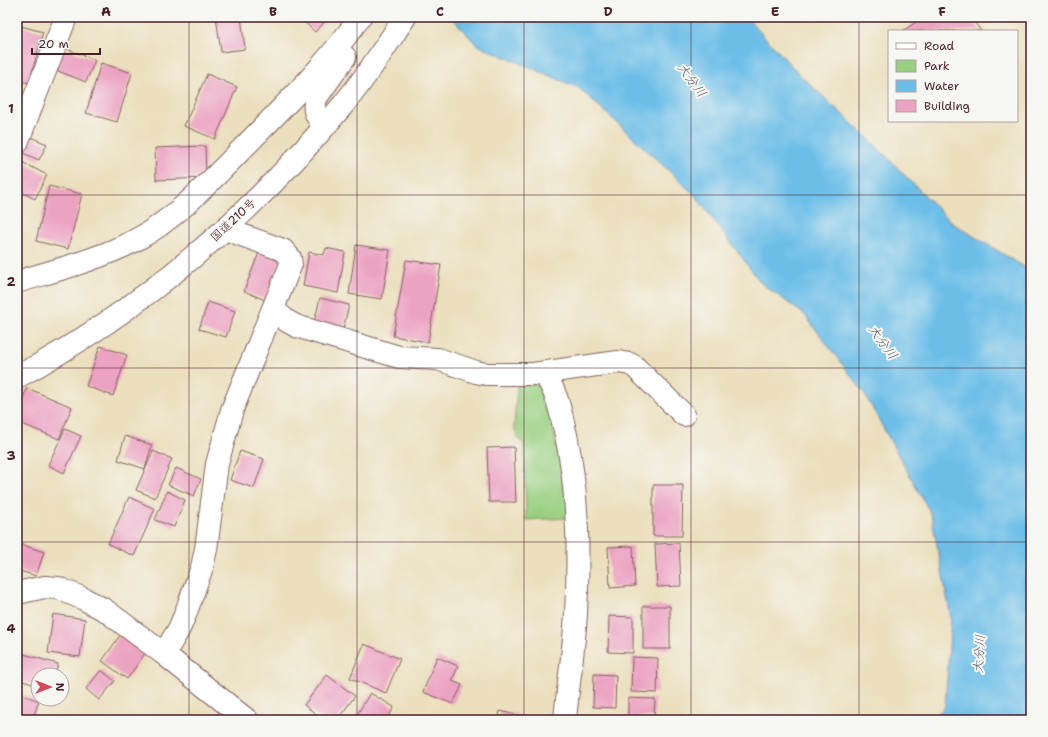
<svg xmlns="http://www.w3.org/2000/svg" width="1048" height="737" viewBox="0 0 1048 737" font-family="'Shantell Sans','Klee One',sans-serif">
  <style>
    .green { fill: #99cf80; stroke: #727756 }
    .water { fill: #6cbee8; stroke: #5b6e8a }
    .building { fill: #eca3c2 }
    .lines { fill: none; stroke-linecap: round; stroke-linejoin: round }
    .street-casing { stroke: #82625e; stroke-width: 24 }
    .highway-casing { stroke: #82625e; stroke-width: 24 }
    .street { stroke: #fff; stroke-width: 22 }
    .highway { stroke: #fff; stroke-width: 22 }
    .grid { fill: none; stroke: #4a1f2b; stroke-width: 1; stroke-opacity: 0.55 }
    .labels { text-anchor: middle; dominant-baseline: central; stroke-width: 4; stroke-linejoin: round; paint-order: stroke }
    .street-label { font-size: 12px; fill: #4a1f2b; stroke: #f6f6f2 }
    .water-label { font-size: 13px; font-style: italic; fill: #56576d; stroke: #f6f6f2 }
    .neatline { fill: none; stroke: #4a1f2b; stroke-width: 1.5 }
    .grid-label { font-size: 13px; text-anchor: middle; font-weight: bold; fill: #4a1f2b }
  </style>
  <rect width="100%" height="100%" fill="#f6f6f2"/>
  <filter id="ink" filterUnits="userSpaceOnUse"><feTurbulence type="fractalNoise" baseFrequency=".025" numOctaves="2"/><feDisplacementMap in="SourceGraphic" scale="8" xChannelSelector="R" yChannelSelector="G"/><feConvolveMatrix kernelMatrix="1 2 1 2 8 2 1 2 1" color-interpolation-filters="sRGB"/></filter>
  <filter id="wash" filterUnits="userSpaceOnUse"><feTurbulence type="fractalNoise" baseFrequency=".012" numOctaves="4" result="noise"/><feDisplacementMap in="SourceGraphic" scale="16" xChannelSelector="R" yChannelSelector="G"/><feGaussianBlur stdDeviation="0.9" result="paint"/><feColorMatrix in="noise" values="0 0 0 0 0 0 0 0 0 0 0 0 0 0 0 0 0 1.4 0 .05"/><feComposite in="paint" operator="in"/></filter>
  <g filter="url(#wash)">
    <rect width="100%" height="100%" fill="#ebdfbd"/>
    <path class="green" d="M 541,384 L 546,389 L 570,518 L 526,520 L 524,443 L 518,439 L 514,427 L 517,385 Z"/>
    <path class="water" d="M 451,17 L 746,17 L 802,77 L 873,143 L 952,223 L 1031,271 L 1031,720 L 933,720 L 945,706 L 951,618 L 931,514 L 864,393 L 805,315 L 761,283 L 695,195 L 626,131 L 579,88 L 477,45 Z"/>
    <g id="blocks">
      <path class="building" d="M 216,17 L 241,17 L 245,49 L 221,52 Z
        M 299,17 L 329,17 L 315,32 Z
        M 923,17 L 971,17 L 981,31 L 903,31 Z
        M 17,25 L 43,32 L 29,83 L 17,80 Z
        M 62,47 L 95,60 L 86,82 L 53,69 Z
        M 101,63 L 132,73 L 117,122 L 86,113 Z
        M 207,74 L 237,87 L 215,139 L 184,126 Z
        M 28,136 L 47,144 L 39,160 L 21,152 Z
        M 205,146 L 206,178 L 156,180 L 155,148 Z
        M 18,160 L 47,175 L 35,199 L 17,190 Z
        M 49,186 L 82,194 L 68,249 L 36,241 Z
        M 356,245 L 390,250 L 382,299 L 349,294 Z
        M 326,248 L 345,252 L 338,293 L 303,286 L 309,252 L 324,255 Z
        M 260,250 L 282,258 L 265,300 L 244,291 Z
        M 406,260 L 441,265 L 428,342 L 393,336 Z
        M 320,298 L 349,305 L 343,329 L 314,323 Z
        M 208,302 L 235,311 L 226,337 L 199,329 Z
        M 100,346 L 127,355 L 113,396 L 86,386 Z
        M 27,388 L 72,407 L 59,439 L 17,422 L 17,413 Z
        M 65,429 L 81,436 L 64,473 L 48,465 Z
        M 125,436 L 152,445 L 145,469 L 118,460 Z
        M 514,447 L 516,502 L 489,502 L 487,448 Z
        M 153,451 L 172,459 L 155,498 L 136,490 Z
        M 240,451 L 264,459 L 254,488 L 230,480 Z
        M 176,468 L 201,479 L 194,496 L 168,485 Z
        M 653,485 L 683,485 L 682,536 L 653,536 Z
        M 167,491 L 185,500 L 174,527 L 155,520 Z
        M 129,497 L 155,509 L 134,556 L 108,544 Z
        M 17,543 L 44,552 L 36,576 L 17,570 Z
        M 679,543 L 681,586 L 657,587 L 655,544 Z
        M 633,546 L 635,586 L 610,588 L 608,547 Z
        M 643,606 L 670,606 L 670,649 L 643,649 Z
        M 53,614 L 85,619 L 80,657 L 48,653 Z
        M 609,616 L 633,617 L 633,653 L 608,652 Z
        M 121,634 L 146,652 L 127,679 L 102,661 Z
        M 364,644 L 400,659 L 386,693 L 350,678 Z
        M 17,652 L 58,664 L 55,675 L 38,675 L 38,686 L 17,679 Z
        M 437,657 L 458,666 L 452,681 L 462,685 L 453,704 L 423,692 Z
        M 632,657 L 658,658 L 657,693 L 631,692 Z
        M 101,670 L 115,681 L 99,700 L 86,689 Z
        M 594,674 L 616,675 L 615,708 L 593,707 Z
        M 327,675 L 355,696 L 337,720 L 324,720 L 304,705 Z
        M 17,693 L 39,701 L 32,720 L 17,720 Z
        M 370,693 L 394,707 L 387,720 L 354,720 Z
        M 628,698 L 655,699 L 654,717 L 628,717 Z
        M 500,711 L 535,719 L 535,720 L 498,720 Z"/>
    </g>
  </g>
  <g filter="url(#ink)">
    <use href="#blocks" fill-opacity="0" stroke="#82625e" stroke-width="1"/>
    <g class="lines">
      <defs>
        <path id="street" d="M 324,127 C 317,116 312,112 316,98 L 345,57
          M 17,143 L 66,17
          M 17,282 C 56,270 97,260 134,241 C 178,218 213,178 248,143 C 287,103 328,63 360,17
          M 273,309 L 287,321 L 296,326 L 399,357 L 438,359 L 476,372 L 486,374 L 533,374 L 618,362 L 630,364 L 635,367 L 684,415
          M 543,373 C 557,390 561,414 566,435 C 578,490 579,558 576,614 C 574,649 568,685 565,720
          M 17,593 L 45,587 L 58,588 L 84,599 L 105,610 L 164,654 L 247,720
          M 164,654 L 179,629 L 185,615 L 202,567 L 206,549 L 217,464 L 232,410 L 291,264 L 290,258 L 283,250 L 233,232 L 227,227"/>
        <path id="highway" d="M 17,377 C 142,310 252,215 342,106 C 366,78 385,47 405,17"/>
      </defs>
      <use href="#street" class="street-casing"/>
      <use href="#highway" class="highway-casing"/>
      <use href="#street" class="street"/>
      <use href="#highway" class="highway"/>
    </g>
  </g>
  <path class="grid" d="M 189,17 L 189,720M 357,17 L 357,720M 524,17 L 524,720M 691,17 L 691,720M 859,17 L 859,720M 17,195 L 1031,195M 17,368 L 1031,368M 17,542 L 1031,542"/>
  <g class="labels">
    <g class="street-label">
      <text transform="translate(233 220) rotate(-43)">国道210号</text>
    </g>
    <g class="water-label">
      <text transform="translate(692 80) rotate(53)">大分川</text>
      <text transform="translate(883 342) rotate(54)">大分川</text>
      <text transform="translate(979 654) rotate(-86)">大分川</text>
    </g>
  </g>
  <rect width="1048" height="737" fill="none" stroke="#f6f6f2" stroke-width="44"/>
  <rect x="888" y="30" width="130" height="92" fill="#f6f6f2" stroke="#b1a0a2"/>
  <rect x="896" y="43" width="20" height="6" fill="#ffffff" stroke="#b1a0a2"/>
  <text x="924" y="50" font-size="12" fill="#4a1f2b">Road</text>
  <rect x="896" y="60" width="20" height="12" fill="#99cf80" stroke="#b1a0a2"/>
  <text x="924" y="70" font-size="12" fill="#4a1f2b">Park</text>
  <rect x="896" y="80" width="20" height="12" fill="#6cbee8" stroke="#b1a0a2"/>
  <text x="924" y="90" font-size="12" fill="#4a1f2b">Water</text>
  <rect x="896" y="100" width="20" height="12" fill="#eca3c2" stroke="#b1a0a2"/>
  <text x="924" y="110" font-size="12" fill="#4a1f2b">Building</text>
  <g transform="translate(50 687) rotate(90)"><circle r="19" fill="#f6f6f2" stroke="#b1a0a2"/>
  <path d="M0-3L7 15L0 10L-7 15Z" fill="#d1495b"/>
  <text y="-6" font-size="11" font-weight="bold" text-anchor="middle" fill="#4a1f2b">N</text>
  </g>
  <path d="M32 48v6h68v-6" fill="none" stroke="#4a1f2b" stroke-width="2"/>
  <text x="38" y="48" font-size="12" fill="#4a1f2b" stroke="#f6f6f2" stroke-width="3" paint-order="stroke">20 m</text>
  <rect x="22" y="22" width="1004" height="693" class="neatline"/>
  <g class="grid-label">
    <text x="106" y="16">A</text>
    <text x="273" y="16">B</text>
    <text x="440" y="16">C</text>
    <text x="608" y="16">D</text>
    <text x="775" y="16">E</text>
    <text x="942" y="16">F</text>
    <text x="11" y="113">1</text>
    <text x="11" y="286">2</text>
    <text x="11" y="460">3</text>
    <text x="11" y="633">4</text>
  </g>
</svg>
